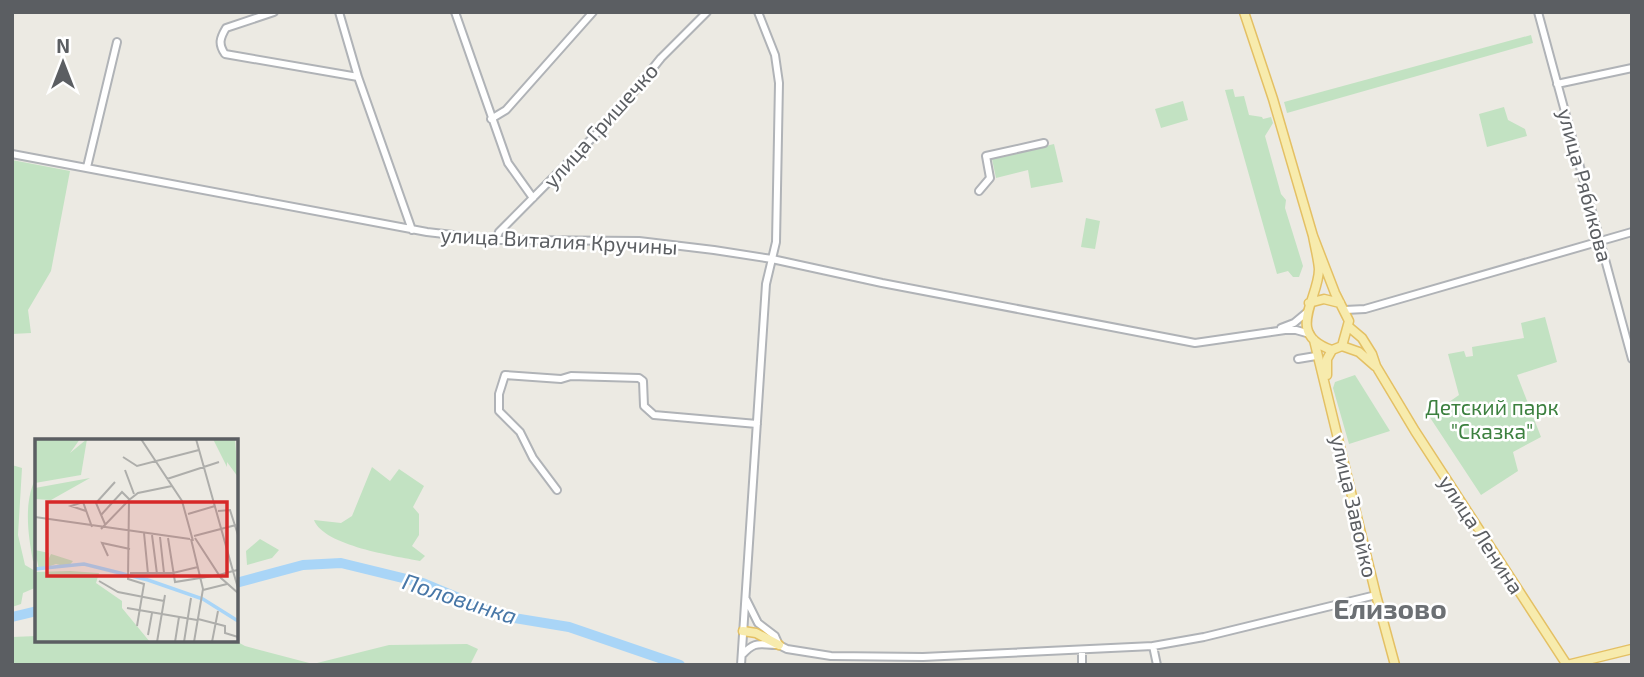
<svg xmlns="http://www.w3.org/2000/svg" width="1644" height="677" viewBox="0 0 1644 677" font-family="'Exo 2',sans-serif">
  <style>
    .green { fill: #c2e2c2 }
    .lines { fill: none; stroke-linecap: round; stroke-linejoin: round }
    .river { stroke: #a9d5f7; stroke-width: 10 }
    .minor-casing { stroke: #b0b3b7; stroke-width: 10 }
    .major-casing { stroke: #e4c064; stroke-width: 11 }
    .minor { stroke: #fff; stroke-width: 6 }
    .major { stroke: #f7ebad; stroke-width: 8 }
    .labels { text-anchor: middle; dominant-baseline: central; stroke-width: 5; stroke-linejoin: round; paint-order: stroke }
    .street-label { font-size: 21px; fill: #5b5e62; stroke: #fff }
    .park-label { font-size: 21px; fill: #3c803f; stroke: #fff }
    .water-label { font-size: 23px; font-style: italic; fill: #4877a7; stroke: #fff }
    .district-label { font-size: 28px; font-weight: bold; fill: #6c7074; stroke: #fff }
    .inset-river { fill: none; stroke: #a9d5f7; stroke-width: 3.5 }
    .inset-road { fill: none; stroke: #aeaeab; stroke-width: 2 }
    .view { fill: #d62828; fill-opacity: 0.15; stroke: #d62828; stroke-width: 3.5 }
    .inset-edge { fill: none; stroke: #5b5e62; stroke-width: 3.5 }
  </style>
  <rect width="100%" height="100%" fill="#eceae3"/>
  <path class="green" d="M 1531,35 L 1533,43 L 1287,113 L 1284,102 Z
    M 1233,89 L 1235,97 L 1244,96 L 1249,115 L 1262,117 L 1263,119 L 1271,117 L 1273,123 L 1265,136 L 1281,194 L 1286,200 L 1285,208 L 1303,266 L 1299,277 L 1293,277 L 1288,271 L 1277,274 L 1225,90 Z
    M 1183,101 L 1188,120 L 1161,128 L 1155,109 Z
    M 1504,107 L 1508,120 L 1525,129 L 1527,136 L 1487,147 L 1479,114 Z
    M 1054,144 L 1063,182 L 1031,188 L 1028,170 L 996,178 L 992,159 Z
    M 12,160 L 70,171 L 51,271 L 28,310 L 31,333 L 12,334 Z
    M 1086,218 L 1100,221 L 1095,249 L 1081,247 Z
    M 1545,317 L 1557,362 L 1517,375 L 1541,437 L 1513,452 L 1518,471 L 1481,495 L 1429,416 L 1459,395 L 1448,354 L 1464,351 L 1466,357 L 1473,356 L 1472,347 L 1524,338 L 1521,323 Z
    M 1355,375 L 1390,431 L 1349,444 L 1333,388 L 1335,382 Z
    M 12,465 L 22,468 L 18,535 L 25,565 L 37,572 L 37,587 L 23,593 L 21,604 L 12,607 Z
    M 372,467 L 390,481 L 399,469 L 424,486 L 413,507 L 419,514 L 419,535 L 412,546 L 425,556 L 420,561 C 395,556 324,546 314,520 L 341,523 L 352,516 Z
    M 37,476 L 37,563 L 33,561 C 28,535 23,500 37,476 Z
    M 260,539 L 279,550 L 272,558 L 247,565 L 246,551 Z
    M 37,636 L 37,640 L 234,640 L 245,646 L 313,664 L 389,645 L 467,644 L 478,649 L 470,665 L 12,665 L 12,637 Z"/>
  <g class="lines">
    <path class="river" d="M 236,583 L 303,565 L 341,563 L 423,583 L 502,616 L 569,627 L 680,665
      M 12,617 L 37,611"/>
    <defs>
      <path id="minor" d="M 274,12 L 226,28 C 220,38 218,44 225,54 L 358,77
        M 339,12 L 358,77 L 412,230
        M 455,12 L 508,163 L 533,198
        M 1538,12 L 1632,359
        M 1557,84 L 1632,68
        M 491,119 L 506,110 L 593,12
        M 12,154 L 427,232 L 496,240 L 639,241 L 714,250 L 772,259 L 882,283 L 1195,343 L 1285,330 L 1296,330 L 1310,334
        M 87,167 L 117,42
        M 979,191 L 990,178 L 986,156 L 1044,143
        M 496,240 L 499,232 L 509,222 L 615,115 L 661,58 L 707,12
        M 1345,310 L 1365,309 L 1632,232
        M 1281,328 L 1294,323 L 1306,313
        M 1298,359 L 1316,356
        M 557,490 L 533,458 L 520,432 L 499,411 L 499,394 L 505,375 L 561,379 L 571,376 L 639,378 L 643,381 L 644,406 L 654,415 L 757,424
        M 746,599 L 758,623 L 775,636 L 779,645 L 787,649 L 831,656 L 923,657 L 1153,646 L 1204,637 L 1376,595
        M 1153,646 L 1157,665
        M 742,655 C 756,640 759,645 777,645
        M 741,665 L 766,284 L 776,242 L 779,83 L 775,55 L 758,12
        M 1082,665 L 1082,650"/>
      <path id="major" d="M 1244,12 L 1273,99 L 1313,236 L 1335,293 L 1349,321 L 1342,346 L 1332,350 C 1284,334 1319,299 1319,269 C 1318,258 1315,247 1313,236
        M 1309,303 L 1324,299 L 1340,303
        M 1349,327 L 1362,338 L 1372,354 L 1376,366 L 1415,431 L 1567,665
        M 1314,340 L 1376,595 L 1395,665
        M 1342,346 L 1359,352 L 1375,366
        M 1327,375 L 1327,359 L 1332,350
        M 743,631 L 756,633 L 779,645
        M 1567,665 L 1632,649"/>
    </defs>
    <use href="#minor" class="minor-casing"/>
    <use href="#major" class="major-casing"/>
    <use href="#minor" class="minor"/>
    <use href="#major" class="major"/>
  </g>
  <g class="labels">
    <g class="street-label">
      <text transform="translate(600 125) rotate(-48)">улица Гришечко</text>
      <text transform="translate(1586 185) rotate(75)">улица Рябикова</text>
      <text transform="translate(559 240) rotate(3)">улица Виталия Кручины</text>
      <text transform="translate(1355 506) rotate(77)">улица Завойко</text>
      <text transform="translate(1482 534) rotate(57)">улица Ленина</text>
    </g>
    <g class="park-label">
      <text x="1492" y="406">Детский парк<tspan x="1492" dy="24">"Сказка"</tspan></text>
    </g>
    <g class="water-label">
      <text transform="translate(460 598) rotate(18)">Половинка</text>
    </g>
    <g class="district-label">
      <text x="1390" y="608">Елизово</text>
    </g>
  </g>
  <g transform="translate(35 439)">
    <rect width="203" height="203" fill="#eceae3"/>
    <path d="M 0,0 L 45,0 L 35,14 L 52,0 L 46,36 L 0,44 ZM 178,0 L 200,0 L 203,38 L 192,23 L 192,28 ZM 55,39 L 16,61 L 0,60 L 0,49 ZM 0,111 L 14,114 L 14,119 L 16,115 L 38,122 L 33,128 L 21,125 L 4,131 ZM 35,132 L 64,134 L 61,144 L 87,162 L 87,169 L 115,203 L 0,203 L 0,133 Z" fill="#c2e2c2"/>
    <path class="inset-river" d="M 0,130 L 49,125 L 113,141 L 168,160 L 203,182"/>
    <path class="inset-road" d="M 106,0 L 147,62 L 158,102M 161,0 L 198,132 L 203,131M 88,18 L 102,27 L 164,11M 90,31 L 99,55M 132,40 L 184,23M 51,72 L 36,67 L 48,63 L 57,88M 183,72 L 195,71 L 203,96M 153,75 L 180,67M 66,76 L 87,53 L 94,60M 0,78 L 155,100M 70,85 L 61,64 L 80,43M 66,90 L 94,61M 109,94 L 113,135M 117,96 L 122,135M 159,97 L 201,86M 125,98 L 129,134M 133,99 L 140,143 L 184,136M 160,99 L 186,139 L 203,154M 156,100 L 168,150 L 159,203M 73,117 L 67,104 L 95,110M 95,134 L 138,134 L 163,128M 184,136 L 198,132 L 203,149M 64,142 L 83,153 L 129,162M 168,151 L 192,145M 92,169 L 162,181M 163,180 L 190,187 L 190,194 L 203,198M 102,187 L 109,145 L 93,140 L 94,61 L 103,54 L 137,47M 113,196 L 117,174M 122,203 L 130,156M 140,203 L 144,178M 149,203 L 156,159M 177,203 L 183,172"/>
    <path class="view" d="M 12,63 L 192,63 L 192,137 L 12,137 Z"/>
    <rect width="203" height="203" class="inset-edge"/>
  </g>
  <rect width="1644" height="677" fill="none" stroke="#5b5e62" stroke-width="28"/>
  <g transform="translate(63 63)" stroke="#ffffff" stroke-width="5" paint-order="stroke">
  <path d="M0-5L12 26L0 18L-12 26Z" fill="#5b5e62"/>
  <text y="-10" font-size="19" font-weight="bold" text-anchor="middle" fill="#5b5e62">N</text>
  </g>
</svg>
